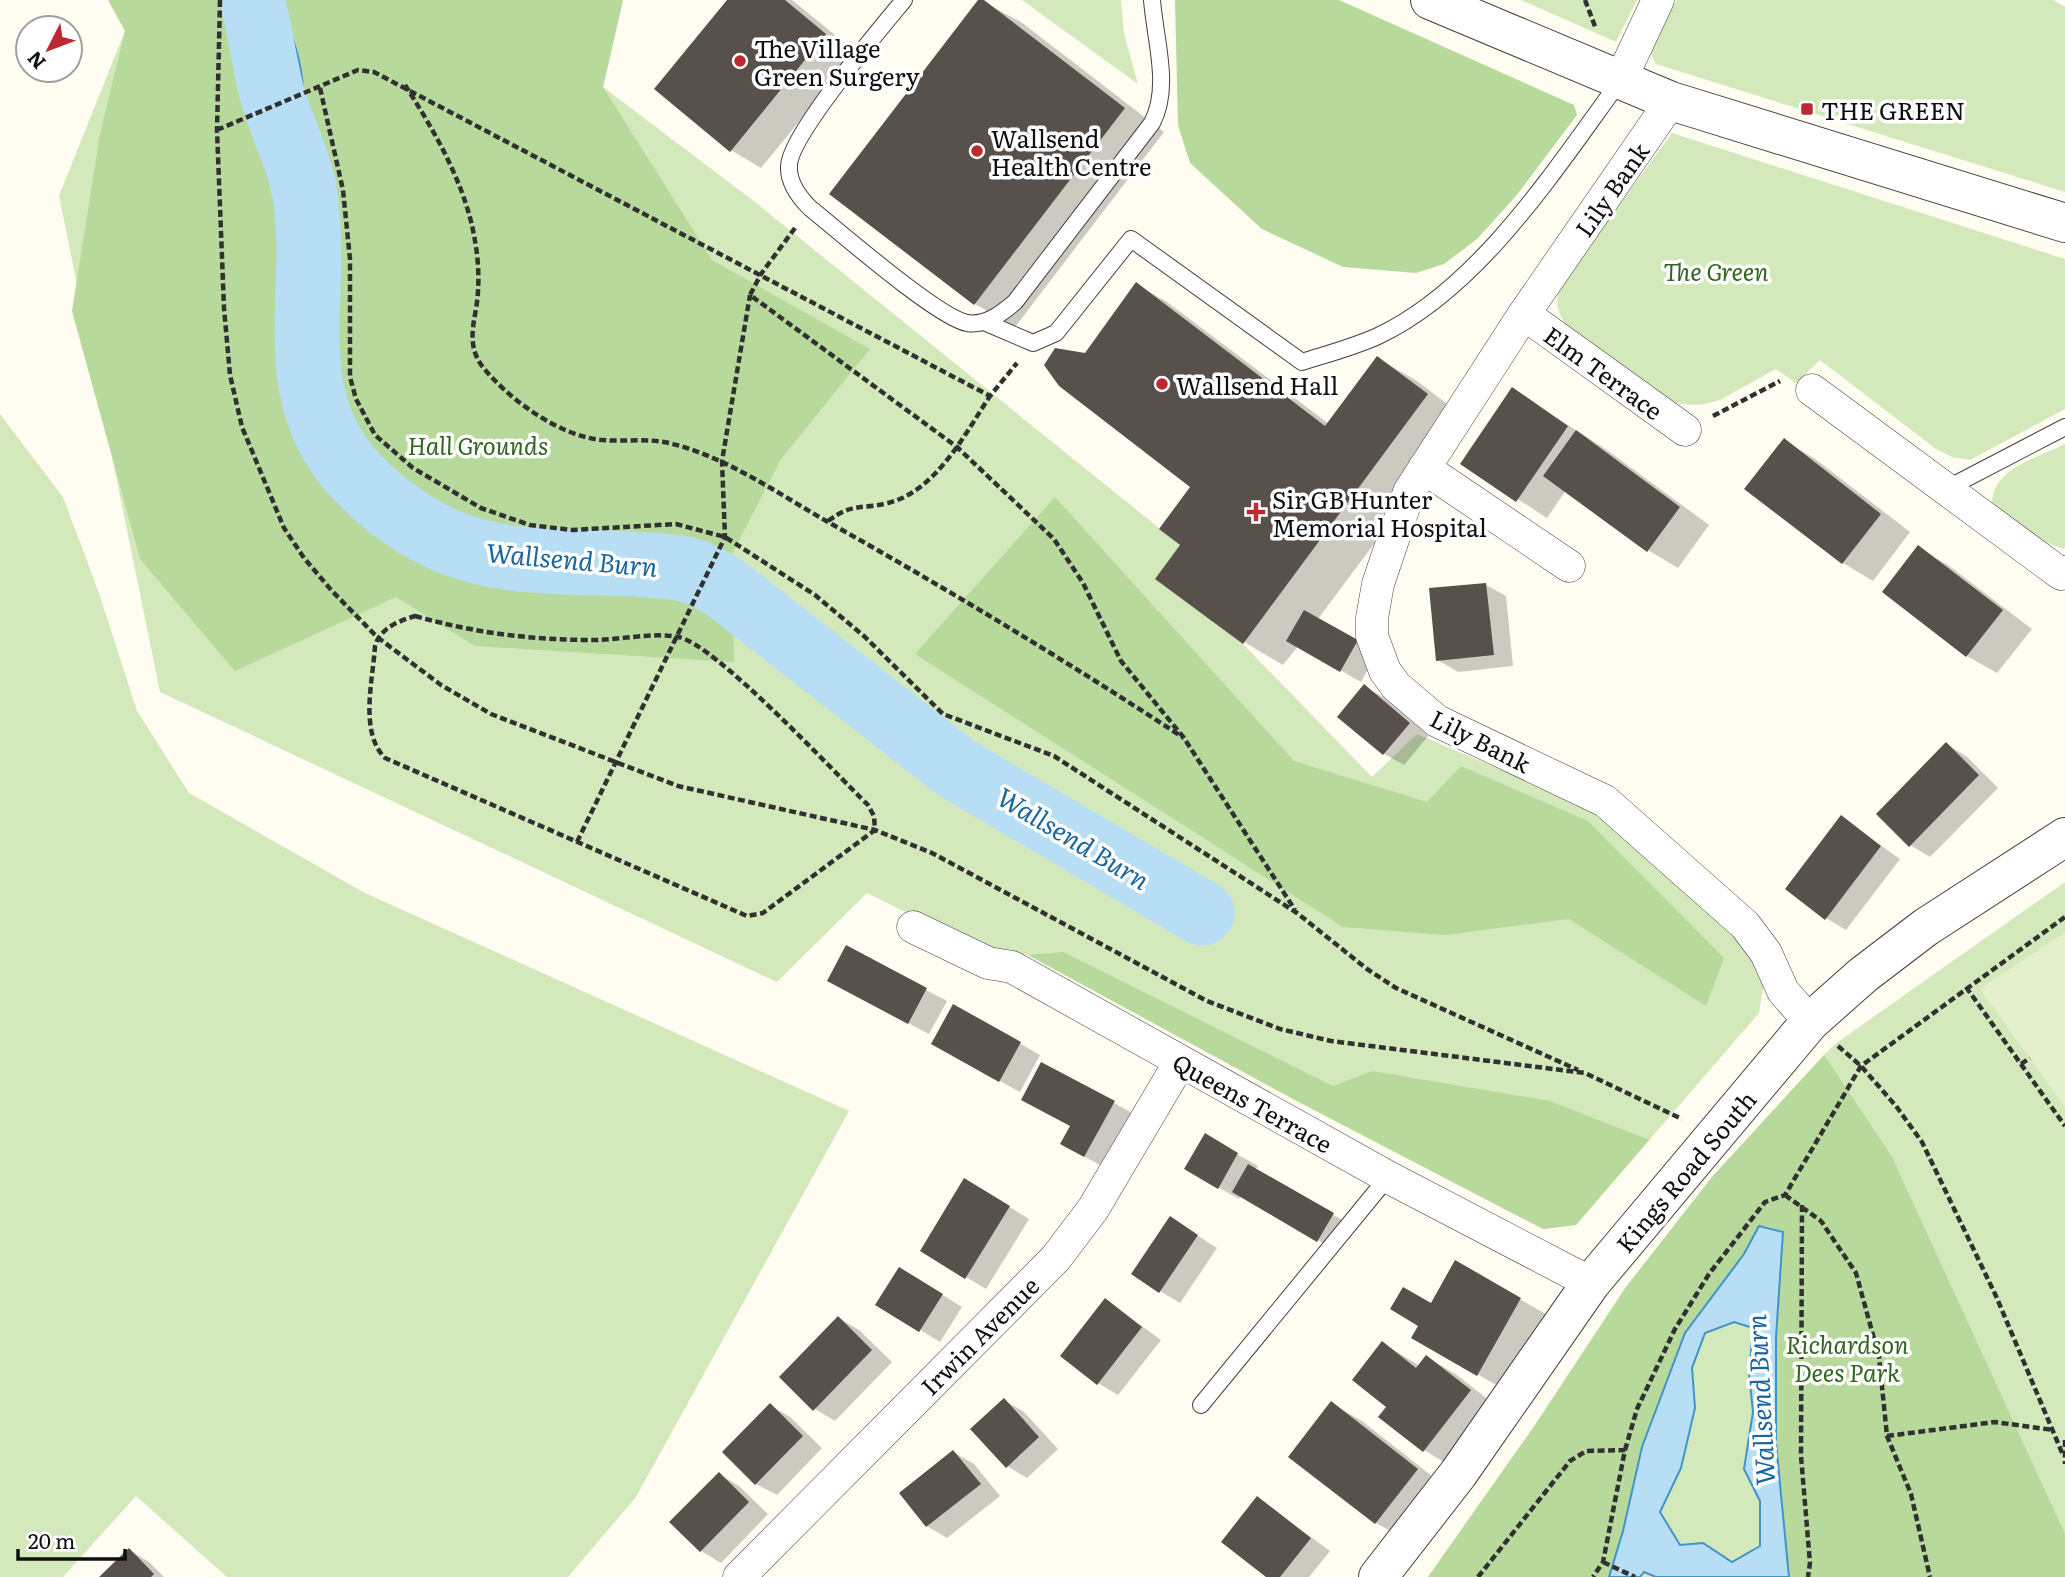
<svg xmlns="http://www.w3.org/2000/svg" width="2065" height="1577" viewBox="0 0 2065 1577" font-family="Literata,serif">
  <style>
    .green { fill: #d3e9bb }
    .forest { fill: #b7d99b }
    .pitch { fill: #e4f0cd }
    .water { fill: #b7def5; stroke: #4094ca; stroke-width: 2; fill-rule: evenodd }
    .shadow { fill: #0003 }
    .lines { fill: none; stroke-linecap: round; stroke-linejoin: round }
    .river { stroke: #b7def5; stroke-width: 65 }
    .building { fill: #57504b }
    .service-casing { stroke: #424242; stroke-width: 18 }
    .minor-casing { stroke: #424242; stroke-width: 33 }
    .tertiary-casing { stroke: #424242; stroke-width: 40 }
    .path { stroke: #313131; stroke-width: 4.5; stroke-dasharray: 7 3.5; stroke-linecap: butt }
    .service { stroke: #fff; stroke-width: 16 }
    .minor { stroke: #fff; stroke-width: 32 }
    .tertiary { stroke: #fff; stroke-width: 38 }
    .poi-dot { fill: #bc2932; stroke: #fff; stroke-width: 2.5 }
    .labels { text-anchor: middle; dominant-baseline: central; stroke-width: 7; stroke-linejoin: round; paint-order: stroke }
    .poi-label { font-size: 24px; fill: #0f0f0f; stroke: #fff; text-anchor: start }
    .street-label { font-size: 24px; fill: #0f0f0f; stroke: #fff }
    .park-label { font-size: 24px; font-style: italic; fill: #2f6620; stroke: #fff }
    .water-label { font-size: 26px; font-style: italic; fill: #1a669f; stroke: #fff }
  </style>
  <rect width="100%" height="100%" fill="#fffcf1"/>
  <path class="green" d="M 183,0 L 623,0 L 603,87 L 755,202 L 1180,545 L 1156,579 L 1243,644 L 1372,777 L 1417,734 L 1590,808 L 1737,936 L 1764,982 L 1759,1013 L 1576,1225 L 1543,1229 L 1295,1100 L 1028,955 L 986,952 L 867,893 L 777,982 L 160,692 L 59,196 L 125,31 Z
    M 1022,0 L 1121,0 L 1124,34 L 1138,84 Z
    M 1521,0 L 1637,0 L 1616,42 Z
    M 1676,0 L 2053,0 L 2065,7 L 2065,192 L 1656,64 L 1650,52 Z
    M 1672,133 L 2065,259 L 2065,409 L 1970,460 L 1952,457 L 1936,449 L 1820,360 L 1796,383 L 1776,369 L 1720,400 L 1700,405 L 1680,404 L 1667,399 L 1567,326 C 1557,312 1555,303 1560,286 Z
    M 0,414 L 63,497 L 99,593 L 137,711 L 189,793 L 365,893 L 849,1111 L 636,1497 L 568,1577 L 227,1577 L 136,1496 L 63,1577 L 0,1577 Z
    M 2065,444 L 2065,548 L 2060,548 L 2023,533 L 1992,508 C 1989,469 2035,459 2065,444 Z
    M 2065,882 L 2065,1577 L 1428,1577 L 1535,1425 L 1626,1287 L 1712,1177 L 1824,1055 L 1835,1044 Z"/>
  <path class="forest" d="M 108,0 L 623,0 L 603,87 L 712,260 L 870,349 L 781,459 L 731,556 L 734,662 L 475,646 L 396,597 L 235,671 L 140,559 L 72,311 L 100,134 L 125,31 Z
    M 1175,0 L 1339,0 L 1574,105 L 1577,115 L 1516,196 L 1477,239 L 1444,264 L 1416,273 L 1343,267 L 1262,229 L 1190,163 L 1178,125 Z
    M 1055,497 L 1294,761 L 1427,802 L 1461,766 L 1588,821 L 1724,958 L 1706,1006 L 1569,919 L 1445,935 L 1343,927 L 915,654 Z
    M 1063,952 L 1333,1086 L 1372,1071 L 1550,1101 L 1649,1140 L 1576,1225 L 1543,1229 L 1295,1100 L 1028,955 Z
    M 1824,1055 L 1892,1157 L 2065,1534 L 2065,1577 L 1789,1577 L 1776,1443 L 1776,1337 L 1783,1232 L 1767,1226 L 1759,1226 L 1744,1254 L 1685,1333 L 1609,1577 L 1428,1577 L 1535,1425 L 1626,1287 L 1712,1177 Z"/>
  <path class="pitch" d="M 2065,932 L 2065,1107 L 1980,989 Z"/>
  <path class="water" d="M 235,0 L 273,0 C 310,56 305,106 301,168 L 280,157 L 273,144 L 263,150 L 260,140 L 255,136 L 259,119 L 250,113 L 242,82 Z
    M 1759,1226 L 1783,1232 L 1776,1337 L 1776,1443 L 1789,1577 L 1656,1577 L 1644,1572 L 1640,1577 L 1609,1577 L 1623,1531 L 1642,1447 L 1685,1333 L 1744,1254 ZM 1734,1322 L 1753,1328 L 1749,1374 L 1753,1412 L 1744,1469 L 1760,1501 L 1760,1546 L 1732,1562 L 1703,1543 L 1680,1545 L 1660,1512 L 1681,1468 L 1695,1408 L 1692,1368 L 1705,1333 Z"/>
  <path class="shadow" d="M 729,0 L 792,0 L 856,52 L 761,168 L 731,150 Z
    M 980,0 L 1021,22 L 1164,132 L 1015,327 L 975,304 L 832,194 Z
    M 1137,285 L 1167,302 L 1329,424 L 1377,358 L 1417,381 L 1467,419 L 1318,619 L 1377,653 L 1361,682 L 1298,646 L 1283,665 L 1244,642 L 1183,545 L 1192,487 L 1086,355 Z
    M 1513,390 L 1607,450 L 1709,525 L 1678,568 L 1648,550 L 1566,490 L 1547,518 L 1462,463 Z
    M 1784,441 L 1814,458 L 1910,532 L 1873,581 L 1843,563 L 1747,489 Z
    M 1918,548 L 1948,565 L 2032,629 L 1997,673 L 1967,656 L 1884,592 Z
    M 1486,585 L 1506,596 L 1513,666 L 1458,672 L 1438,660 Z
    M 1365,687 L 1385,698 L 1429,735 L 1404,765 L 1384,754 Z
    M 1946,744 L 1966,756 L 1998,788 L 1930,857 L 1910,845 Z
    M 1842,818 L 1900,859 L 1846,930 L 1826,918 Z
    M 847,948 L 947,1001 L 929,1034 L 849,992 Z
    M 954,1006 L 1040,1055 L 1020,1092 L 953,1055 Z
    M 1114,1103 L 1134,1114 L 1105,1168 L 1082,1155 Z
    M 1205,1136 L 1258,1166 L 1255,1170 L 1353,1226 L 1338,1252 L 1241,1195 L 1239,1199 L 1186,1169 Z
    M 985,1192 L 1029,1219 L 986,1289 L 966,1277 Z
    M 1170,1218 L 1217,1248 L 1180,1303 L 1160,1291 Z
    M 1456,1263 L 1551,1317 L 1508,1392 L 1414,1337 Z
    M 920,1281 L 962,1307 L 940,1342 L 878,1304 Z
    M 1106,1300 L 1161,1340 L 1118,1395 L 1098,1383 Z
    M 839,1318 L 859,1330 L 892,1362 L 835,1421 L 815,1409 Z
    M 1382,1343 L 1420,1366 L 1427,1357 L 1457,1375 L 1500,1409 L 1454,1468 L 1424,1450 L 1389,1406 Z
    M 1004,1400 L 1024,1412 L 1058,1449 L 1027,1478 L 1007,1466 Z
    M 1332,1404 L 1362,1421 L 1447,1488 L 1406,1540 L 1376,1523 L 1291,1456 Z
    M 770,1405 L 790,1417 L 822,1448 L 777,1495 L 756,1484 L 724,1452 Z
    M 953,1452 L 974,1464 L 1000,1496 L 947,1538 L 927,1526 L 901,1493 Z
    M 719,1474 L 739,1486 L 768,1514 L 721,1563 L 701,1551 Z
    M 1257,1498 L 1330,1551 L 1309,1577 L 1269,1577 Z
    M 129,1550 L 149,1562 L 164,1577 L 101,1577 Z"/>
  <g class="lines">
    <path class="river" d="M 252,0 C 262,34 264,70 275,103 C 286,139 302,165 306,203 C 319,308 277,404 367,487 C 394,513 424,533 460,546 C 513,565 577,561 633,564 C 653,566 676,565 695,572 C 705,576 715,582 724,587 L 956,768 L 1202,913"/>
  </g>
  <path class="building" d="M 727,0 L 785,0 L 826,34 L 730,152 L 654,89 Z
    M 978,0 L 984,0 L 1125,108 L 974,305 L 829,194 Z
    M 1136,282 L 1325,426 L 1377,356 L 1428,394 L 1243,644 L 1155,579 L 1180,545 L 1159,529 L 1190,487 L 1059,386 L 1044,365 L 1055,348 L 1085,353 Z
    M 1512,387 L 1568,426 L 1516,502 L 1460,464 Z
    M 1576,430 L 1680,507 L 1647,552 L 1543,476 Z
    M 1784,438 L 1881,514 L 1842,564 L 1744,489 Z
    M 1918,545 L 2003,610 L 1966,657 L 1882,592 Z
    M 1486,583 L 1494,655 L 1436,661 L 1429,588 Z
    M 1304,610 L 1358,640 L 1340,672 L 1286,641 Z
    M 1364,684 L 1410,723 L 1383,755 L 1337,717 Z
    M 1946,742 L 1979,775 L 1909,847 L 1876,814 Z
    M 1841,815 L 1881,846 L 1825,920 L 1785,889 Z
    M 846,945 L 927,988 L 908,1024 L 827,981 Z
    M 953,1004 L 1021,1042 L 999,1082 L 931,1044 Z
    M 1041,1062 L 1115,1101 L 1084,1157 L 1060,1144 L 1070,1126 L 1021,1100 Z
    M 1205,1133 L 1238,1153 L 1218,1189 L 1184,1169 Z
    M 1248,1164 L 1334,1213 L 1317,1242 L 1232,1192 Z
    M 964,1178 L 1010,1206 L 965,1279 L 920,1251 Z
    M 1170,1216 L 1198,1235 L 1159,1293 L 1131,1274 Z
    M 1455,1260 L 1521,1298 L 1477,1376 L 1411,1338 L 1418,1326 L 1390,1309 L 1403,1287 L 1431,1303 Z
    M 899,1267 L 943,1294 L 919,1332 L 875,1305 Z
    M 1105,1298 L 1142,1327 L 1097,1385 L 1060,1356 Z
    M 838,1316 L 872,1350 L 813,1411 L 779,1377 Z
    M 1382,1341 L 1416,1368 L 1426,1355 L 1471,1390 L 1423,1452 L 1378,1417 L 1386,1407 L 1352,1380 Z
    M 1004,1398 L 1039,1437 L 1006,1468 L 970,1429 Z
    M 1331,1401 L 1418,1469 L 1375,1524 L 1288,1457 Z
    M 770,1403 L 803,1436 L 755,1485 L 722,1452 Z
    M 953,1450 L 981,1484 L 926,1527 L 899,1493 Z
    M 719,1472 L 749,1502 L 700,1552 L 669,1522 Z
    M 1257,1496 L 1311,1538 L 1280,1577 L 1266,1577 L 1221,1542 Z
    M 129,1548 L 154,1574 L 151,1577 L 99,1577 Z"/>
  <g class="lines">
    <defs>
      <path id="service" d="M 904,0 C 881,28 789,136 789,166 C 788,183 799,197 810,208 C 840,232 937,317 967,323 C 986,326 1002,313 1015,302 L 1152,123 C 1171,87 1155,40 1152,0
        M 984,322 L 1033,343 L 1056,333 L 1131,239 L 1302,362 C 1327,354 1354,347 1378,336 C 1480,288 1555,169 1620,81
        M 1946,489 L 2065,427
        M 1201,1405 L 1388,1177"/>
      <path id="minor" d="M 1620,81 L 1658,0
        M 1671,101 L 1524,314 L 1409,492 L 1378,584 L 1372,618 L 1372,636 L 1385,671 L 1396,686 L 1437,721 L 1605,801 L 1745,925 L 1766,953 L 1783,991 L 1810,1022
        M 1524,314 L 1685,430
        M 1812,390 L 2061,574 L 2065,572
        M 1424,468 L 1569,566
        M 913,927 L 988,963 L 1012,967 L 1388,1177 L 1591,1283
        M 739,1577 L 1056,1258 L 1093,1209 L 1180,1062"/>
      <path id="tertiary" d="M 1430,0 L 1671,101 L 2065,223
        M 1378,1577 L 1458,1474 L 1591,1283 L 1810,1022 L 1863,975 L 1926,927 L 2065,837"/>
    </defs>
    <use href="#service" class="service-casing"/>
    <use href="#minor" class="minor-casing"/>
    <use href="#tertiary" class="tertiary-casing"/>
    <path class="path" d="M 220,0 L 217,130 L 224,308 L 230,375 L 242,427 L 284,528 L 304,558 L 332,591 L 377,637 L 441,685 L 491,714 L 678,786 L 875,830 L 932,853 L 1207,1001 L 1280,1029 L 1331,1041 L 1585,1073 L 1682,1119
      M 1585,0 L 1596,29
      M 405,85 C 435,132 466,185 475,241 C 478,257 479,275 478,291 C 477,318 464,341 482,366 C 508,399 560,437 603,440 C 625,442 648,438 669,443 C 727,457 777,493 828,522 C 949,590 1068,662 1184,738
      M 320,88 L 343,190 L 350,259 L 350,377 L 356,399 L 375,435 L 413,468 L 481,508 L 530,525 L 572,530 L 676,524 L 725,537 L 815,595 L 865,637 L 943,714 L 1054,756 L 1297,913 L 1367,969 L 1396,988 L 1578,1070
      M 217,130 L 358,70 L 374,72 L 990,396 L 1017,363
      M 795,228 L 761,274 L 750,295 L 957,447 L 1054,539 L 1083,583 L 1121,661 L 1184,738 L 1295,910
      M 1713,416 L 1780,381
      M 828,521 C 854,502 860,510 888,503 C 936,491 965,434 990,396
      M 415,616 C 475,633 532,640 593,640 C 621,640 651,632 678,637 C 713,642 836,774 868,805 L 874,816 L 875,830 L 763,913 L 747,916 L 385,758 C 359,732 373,680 375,646 C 380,628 399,621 415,616 Z
      M 577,842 L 725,537 L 722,461 L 750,295
      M 1966,987 L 2065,1126
      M 1838,1046 L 1861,1066 L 1896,1106 L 1922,1142 L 1996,1296 L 2063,1455
      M 2021,1064 L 2030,1058
      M 1785,1195 L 1821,1221 L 1856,1273 L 1879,1357 L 1887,1436 L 1911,1494 L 1930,1577
      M 1802,1205 L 1801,1456 L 1810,1563 L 1808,1577
      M 1887,1436 L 1995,1422 L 2053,1430
      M 2065,1440 L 2065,1464
      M 1625,1450 L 1637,1409 L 1675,1329 L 1709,1274 L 1765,1202 L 1785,1195 L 1861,1066 L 2065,917
      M 1603,1562 L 1635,1577
      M 1478,1577 L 1570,1461 L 1586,1451 L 1625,1450 L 1603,1562 L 1593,1577"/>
    <use href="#service" class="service"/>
    <use href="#minor" class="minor"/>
    <use href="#tertiary" class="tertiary"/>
  </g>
  <g class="poi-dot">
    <circle cx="740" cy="61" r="7"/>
    <rect x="1800" y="102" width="14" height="14" rx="3.5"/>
    <circle cx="977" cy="151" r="7"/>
    <circle cx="1162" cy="384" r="7"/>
    <path d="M1252.5 501.5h7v7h7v7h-7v7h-7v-7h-7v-7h7z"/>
  </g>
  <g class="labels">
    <g class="poi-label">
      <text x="754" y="47">The Village<tspan x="754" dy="28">Green Surgery</tspan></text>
      <text x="1821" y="109">THE GREEN</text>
      <text x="991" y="137">Wallsend<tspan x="991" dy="28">Health Centre</tspan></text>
      <text x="1176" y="384">Wallsend Hall</text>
      <text x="1272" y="498">Sir GB Hunter<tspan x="1272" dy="28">Memorial Hospital</tspan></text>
    </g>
    <g class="street-label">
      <text transform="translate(1611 189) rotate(-55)">Lily Bank</text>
      <text transform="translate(1604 372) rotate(36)">Elm Terrace</text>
      <text transform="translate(1481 740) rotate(27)">Lily Bank</text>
      <text transform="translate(1253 1102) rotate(29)">Queens Terrace</text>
      <text transform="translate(1685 1171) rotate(-50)">Kings Road South</text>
      <text transform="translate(979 1335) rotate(-45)">Irwin Avenue</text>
    </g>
    <g class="park-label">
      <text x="1716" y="270">The Green</text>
      <text x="478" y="444">Hall Grounds</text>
      <text x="1847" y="1343">Richardson<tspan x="1847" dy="28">Dees Park</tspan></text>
    </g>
    <g class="water-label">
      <text transform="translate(572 558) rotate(5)">Wallsend Burn</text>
      <text transform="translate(1074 837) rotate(31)">Wallsend Burn</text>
      <text transform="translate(1759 1400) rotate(-93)">Wallsend Burn</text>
    </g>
  </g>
  <g transform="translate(49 49) rotate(228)"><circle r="33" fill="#ffffff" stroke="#9f9f9f" stroke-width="2"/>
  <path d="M0-5L12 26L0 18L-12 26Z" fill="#bc2932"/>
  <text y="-10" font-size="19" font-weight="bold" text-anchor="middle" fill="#0f0f0f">N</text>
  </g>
  <path d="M18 1549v10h107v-10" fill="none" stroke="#0f0f0f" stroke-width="3.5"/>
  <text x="28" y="1549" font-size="21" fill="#0f0f0f" stroke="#ffffff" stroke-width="5" paint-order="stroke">20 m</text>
</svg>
